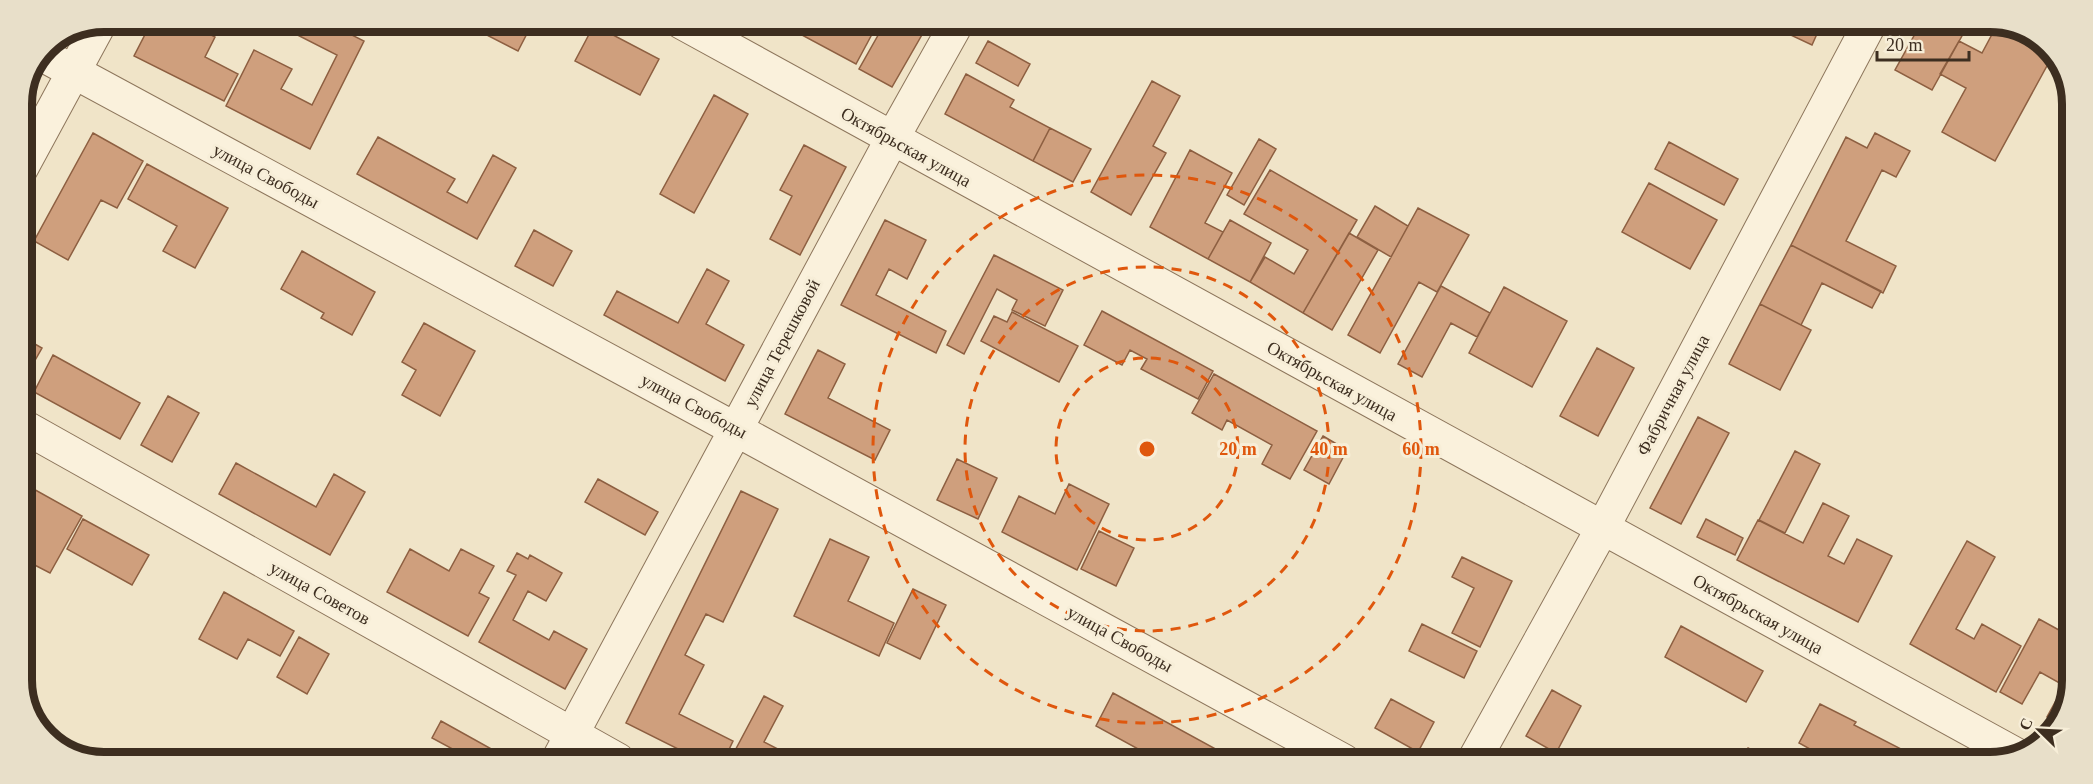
<svg xmlns="http://www.w3.org/2000/svg" width="2093" height="784" viewBox="0 0 2093 784" font-family="Georgia,serif">
  <style>
    .building { fill: #cf9f7d; stroke: #8d5f41; stroke-width: 1.5 }
    .lines { fill: none; stroke-linecap: round; stroke-linejoin: round }
    .minor-casing { stroke: #8d765c; stroke-width: 35 }
    .minor { stroke: #faf1dc; stroke-width: 33 }
    .ring { fill: none; stroke: #df570d; stroke-width: 3; stroke-dasharray: 10 8 }
    .labels { text-anchor: middle; dominant-baseline: central; stroke-width: 6; stroke-linejoin: round; paint-order: stroke }
    .street-label { font-size: 18px; fill: #3d2e20; stroke: #f7eed8 }
    .rim { fill: none; stroke: #3d2e20; stroke-width: 8 }
    .centre { fill: #df570d; stroke: #f7eed8; stroke-width: 3 }
    .ring-label { font-size: 18px; text-anchor: middle; font-weight: bold; fill: #df570d; stroke: #f7eed8; stroke-width: 6; stroke-linejoin: round; paint-order: stroke }
  </style>
  <rect width="100%" height="100%" fill="#f0e4c8"/>
  <path class="building" d="M 152,21 L 207,21 L 202,30 L 215,37 L 205,57 L 238,74 L 224,101 L 134,56 Z
    M 270,21 L 326,22 L 364,41 L 310,149 L 226,106 L 254,50 L 292,69 L 281,89 L 312,105 L 337,55 Z
    M 477,22 L 533,22 L 518,51 L 473,28 Z
    M 766,23 L 781,23 L 777,29 Z
    M 807,23 L 878,23 L 856,64 L 800,34 Z
    M 885,23 L 922,23 L 927,26 L 892,87 L 859,69 Z
    M 594,25 L 659,59 L 640,95 L 575,61 Z
    M 1785,25 L 1821,25 L 1812,45 L 1782,31 Z
    M 1920,25 L 1968,25 L 1932,90 L 1895,70 Z
    M 1997,25 L 2016,25 L 2054,53 L 1995,161 L 1942,132 L 1966,88 L 1940,74 L 1959,41 L 1982,53 Z
    M 988,41 L 1030,64 L 1018,86 L 976,63 Z
    M 966,74 L 1014,100 L 1010,107 L 1050,128 L 1033,161 L 945,114 Z
    M 1152,81 L 1180,96 L 1153,146 L 1166,153 L 1131,215 L 1091,192 Z
    M 714,95 L 748,114 L 694,213 L 660,194 Z
    M 1050,128 L 1091,149 L 1073,182 L 1033,161 Z
    M 93,133 L 143,161 L 117,208 L 101,200 L 68,260 L 34,241 Z
    M 1875,133 L 1910,151 L 1896,177 L 1882,170 L 1846,241 L 1896,266 L 1883,293 L 1791,245 L 1846,137 L 1867,148 Z
    M 378,137 L 455,179 L 447,192 L 467,203 L 493,155 L 516,168 L 477,239 L 357,174 Z
    M 1259,139 L 1276,149 L 1244,205 L 1227,195 Z
    M 1669,142 L 1738,179 L 1724,205 L 1655,169 Z
    M 804,145 L 846,167 L 800,255 L 770,239 L 792,196 L 780,190 Z
    M 1190,150 L 1232,173 L 1205,223 L 1223,232 L 1208,259 L 1150,227 Z
    M 147,164 L 228,208 L 195,268 L 163,251 L 177,226 L 128,199 Z
    M 1270,170 L 1357,220 L 1303,313 L 1250,282 L 1265,257 L 1294,274 L 1308,250 L 1244,214 Z
    M 1649,183 L 1717,220 L 1690,269 L 1622,232 Z
    M 1375,206 L 1408,226 L 1391,257 L 1357,237 Z
    M 1418,208 L 1469,235 L 1437,292 L 1419,282 L 1380,353 L 1348,335 Z
    M 885,220 L 926,240 L 907,279 L 889,269 L 876,295 L 946,331 L 936,353 L 841,305 Z
    M 1230,220 L 1271,243 L 1250,282 L 1208,259 Z
    M 534,230 L 572,251 L 553,286 L 515,266 Z
    M 1349,233 L 1378,250 L 1332,330 L 1303,313 Z
    M 1791,245 L 1881,291 L 1872,308 L 1822,283 L 1801,325 L 1760,304 Z
    M 302,251 L 375,292 L 352,335 L 321,318 L 324,313 L 281,289 Z
    M 994,255 L 1063,290 L 1045,326 L 1012,310 L 1017,300 L 997,289 L 964,354 L 947,345 Z
    M 707,269 L 729,281 L 706,324 L 744,345 L 725,381 L 604,315 L 617,291 L 678,323 Z
    M 1441,286 L 1490,313 L 1477,337 L 1451,323 L 1422,377 L 1398,364 Z
    M 1504,287 L 1567,321 L 1532,387 L 1469,353 Z
    M 1760,304 L 1811,330 L 1780,390 L 1729,364 Z
    M 1102,311 L 1213,371 L 1198,399 L 1141,369 L 1147,359 L 1130,350 L 1122,365 L 1084,345 Z
    M 1012,312 L 1078,346 L 1059,382 L 981,341 L 994,316 L 1007,322 Z
    M 424,323 L 475,351 L 440,416 L 402,395 L 416,370 L 402,362 Z
    M 21,336 L 42,348 L 21,385 Z
    M 1597,348 L 1634,368 L 1598,436 L 1560,416 Z
    M 818,350 L 845,364 L 828,398 L 890,430 L 875,460 L 785,414 Z
    M 53,355 L 140,403 L 120,439 L 34,392 Z
    M 1214,374 L 1317,431 L 1290,479 L 1262,464 L 1272,445 L 1227,420 L 1222,430 L 1192,413 Z
    M 168,396 L 199,413 L 172,462 L 141,445 Z
    M 1698,417 L 1729,433 L 1681,524 L 1650,508 Z
    M 1323,436 L 1347,450 L 1329,484 L 1304,470 Z
    M 1795,451 L 1820,464 L 1785,533 L 1759,520 Z
    M 957,459 L 997,478 L 978,519 L 937,500 Z
    M 236,463 L 316,507 L 334,474 L 365,492 L 330,555 L 219,494 Z
    M 598,479 L 658,512 L 645,535 L 585,502 Z
    M 21,482 L 82,516 L 50,573 L 21,558 Z
    M 1069,484 L 1109,504 L 1077,570 L 1002,532 L 1019,496 L 1055,514 Z
    M 741,491 L 778,509 L 723,622 L 706,614 L 685,655 L 704,665 L 679,714 L 733,741 L 724,760 L 700,760 L 626,723 Z
    M 1823,503 L 1849,516 L 1828,556 L 1844,564 L 1857,539 L 1892,556 L 1858,622 L 1737,560 L 1758,520 L 1803,543 Z
    M 83,519 L 149,555 L 132,585 L 67,549 Z
    M 1706,519 L 1743,538 L 1735,555 L 1697,537 Z
    M 1099,531 L 1134,548 L 1116,586 L 1081,569 Z
    M 830,539 L 869,557 L 848,601 L 894,623 L 879,656 L 794,616 Z
    M 1967,541 L 1995,557 L 1956,629 L 1974,639 L 1982,624 L 2021,646 L 1996,692 L 1910,644 Z
    M 410,549 L 449,571 L 461,549 L 494,566 L 479,593 L 489,598 L 468,636 L 387,592 Z
    M 517,553 L 528,559 L 530,555 L 562,573 L 546,601 L 528,591 L 513,620 L 549,640 L 554,631 L 587,649 L 565,689 L 479,642 L 516,575 L 507,571 Z
    M 1462,557 L 1512,581 L 1480,647 L 1452,633 L 1474,588 L 1452,577 Z
    M 913,589 L 946,605 L 920,659 L 887,643 Z
    M 224,592 L 294,631 L 280,656 L 248,639 L 237,659 L 199,639 Z
    M 2039,619 L 2068,635 L 2068,676 L 2063,685 L 2040,672 L 2022,704 L 2000,692 Z
    M 1422,624 L 1477,651 L 1464,678 L 1409,651 Z
    M 1681,626 L 1763,671 L 1746,702 L 1665,657 Z
    M 299,637 L 329,654 L 307,694 L 277,677 Z
    M 2064,686 L 2068,688 L 2068,707 L 2057,722 L 2047,717 Z
    M 1552,690 L 1581,706 L 1556,753 L 1526,736 Z
    M 1113,693 L 1223,753 L 1219,761 L 1160,761 L 1096,726 Z
    M 764,696 L 783,706 L 764,742 L 799,760 L 730,760 Z
    M 1391,699 L 1434,722 L 1418,752 L 1375,728 Z
    M 1820,704 L 1856,722 L 1854,725 L 1905,751 L 1899,763 L 1866,763 L 1842,749 L 1835,763 L 1799,743 Z
    M 441,721 L 511,760 L 471,759 L 432,738 Z
    M 1748,748 L 1775,762 L 1740,762 Z
    M 1912,753 L 1931,763 L 1906,763 Z"/>
  <g class="lines">
    <defs>
      <path id="minor" d="M 681,22 L 2015,754
        M 41,54 L 735,429 L 1344,761
        M 21,169 L 100,23
        M 21,425 L 618,760
        M 558,760 L 892,139 L 957,23
        M 1473,762 L 1602,529 L 1869,25"/>
    </defs>
    <use href="#minor" class="minor-casing"/>
    <use href="#minor" class="minor"/>
  </g>
  <g class="ring">
    <circle cx="1147" cy="449" r="91"/>
    <circle cx="1147" cy="449" r="182"/>
    <circle cx="1147" cy="449" r="274"/>
  </g>
  <g class="labels">
    <g class="street-label">
      <text transform="translate(906 147) rotate(29)">Октябрьская улица</text>
      <text transform="translate(266 176) rotate(28)">улица Свободы</text>
      <text transform="translate(782 343) rotate(-62)">улица Терешковой</text>
      <text transform="translate(1332 381) rotate(29)">Октябрьская улица</text>
      <text transform="translate(1673 395) rotate(-62)">Фабричная улица</text>
      <text transform="translate(694 406) rotate(28)">улица Свободы</text>
      <text transform="translate(320 593) rotate(29)">улица Советов</text>
      <text transform="translate(1758 614) rotate(29)">Октябрьская улица</text>
      <text transform="translate(1120 639) rotate(29)">улица Свободы</text>
    </g>
  </g>
  <path d="M0 0H2093V784H0ZM104 32H1990A72 72 0 0 1 2062 104V680A72 72 0 0 1 1990 752H104A72 72 0 0 1 32 680V104A72 72 0 0 1 104 32Z" fill="#e8dfc9" fill-rule="evenodd"/>
  <path class="rim" d="M104 32H1990A72 72 0 0 1 2062 104V680A72 72 0 0 1 1990 752H104A72 72 0 0 1 32 680V104A72 72 0 0 1 104 32Z"/>
  <circle cx="1147" cy="449" r="9" class="centre"/>
  <g class="ring-label">
    <text x="1238" y="455">20 m</text>
    <text x="1329" y="455">40 m</text>
    <text x="1421" y="455">60 m</text>
  </g>
  <g transform="translate(2039 730) rotate(294)" stroke="#f7eed8" stroke-width="4.5" paint-order="stroke">
  <path d="M0-4.5L10 22L0 15L-10 22Z" fill="#3d2e20"/>
  <text y="-9" font-size="16" font-weight="bold" text-anchor="middle" fill="#3d2e20">С</text>
  </g>
  <path d="M1877 51v9h92v-9" fill="none" stroke="#3d2e20" stroke-width="3"/>
  <text x="1886" y="51" font-size="18" fill="#3d2e20" stroke="#f7eed8" stroke-width="4.5" paint-order="stroke">20 m</text>
</svg>
